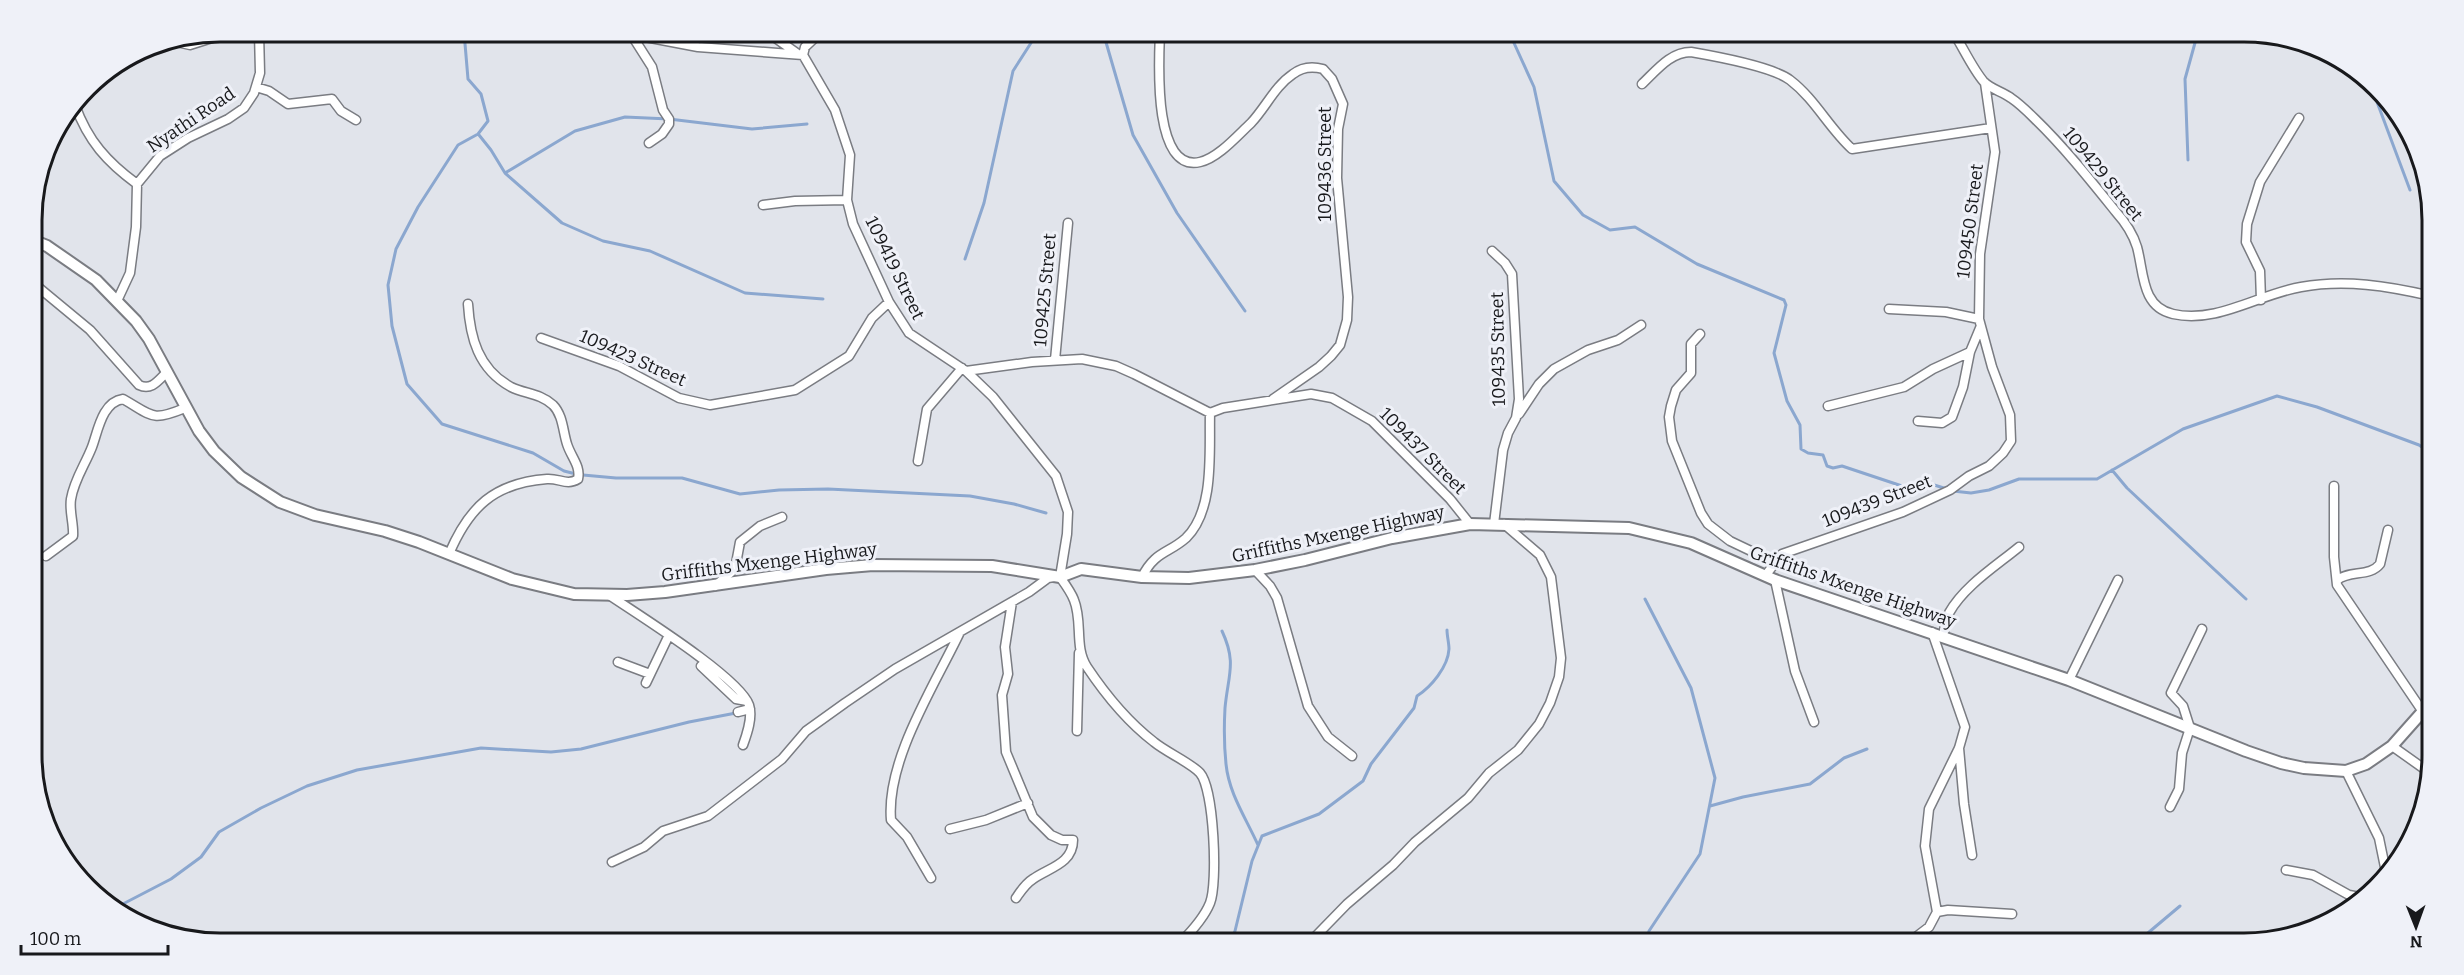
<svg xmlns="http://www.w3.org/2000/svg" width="2464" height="975" viewBox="0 0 2464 975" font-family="Bitter,serif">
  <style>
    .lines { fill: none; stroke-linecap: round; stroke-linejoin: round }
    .stream { stroke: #8ba7cf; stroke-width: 3 }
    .minor-casing { stroke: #7a7c82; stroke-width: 11 }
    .tertiary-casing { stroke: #7a7c82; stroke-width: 14 }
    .minor { stroke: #fff; stroke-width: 8 }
    .tertiary { stroke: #fff; stroke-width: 10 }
    .labels { text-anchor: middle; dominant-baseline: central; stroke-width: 6; stroke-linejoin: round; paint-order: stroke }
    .street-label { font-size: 18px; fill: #18191c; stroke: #eff1f8 }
    .rim { fill: none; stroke: #18191c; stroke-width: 3 }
  </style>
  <rect width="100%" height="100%" fill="#e1e4eb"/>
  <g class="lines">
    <path class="stream" d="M 464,32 L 468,79 L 481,94 L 488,121 L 478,134 L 458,145 L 418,207 L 396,249 L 388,285 L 392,326 L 407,384 L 442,424 L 533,453 L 564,471 L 576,474
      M 1103,32 L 1133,135 L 1177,213 L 1245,311
      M 1509,32 L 1534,87 L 1554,181 L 1583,215 L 1610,230 L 1635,227 L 1697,264 L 1784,300 L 1786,305 L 1774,353 L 1787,401 L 1800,425 L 1801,449 L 1808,453 L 1823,455 L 1827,466 L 1833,468 L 1842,466 L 1905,487 L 1931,484 L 1947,489
      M 2371,86 L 2410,190
      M 479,135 L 491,150 L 505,173 L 562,223 L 603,241 L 650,251 L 745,293 L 823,299
      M 2188,160 L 2185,79 L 2198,32
      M 505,173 L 575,131 L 625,117 L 669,119 L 752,129 L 807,124
      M 965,259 L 984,203 L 1013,71 L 1038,32
      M 2112,470 L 2127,488 L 2246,599
      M 583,475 L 616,478 L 682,478 L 740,494 L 779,490 L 828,489 L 970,496 L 1014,504 L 1046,513
      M 1953,491 L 1971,493 L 1989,490 L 2019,479 L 2097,479 L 2183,429 L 2277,396 L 2317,407 L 2419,445 L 2432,454
      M 1645,599 L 1691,688 L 1715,778 L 1700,854 L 1649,931 L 1646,943
      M 1222,631 C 1237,663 1228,675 1225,708 C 1224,726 1224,745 1226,764 C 1229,794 1246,818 1258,845
      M 1710,806 L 1743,797 L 1810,784 L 1844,758 L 1867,749
      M 119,906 L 171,879 L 201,857 L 219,832 L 261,808 L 307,786 L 357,770 L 481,748 L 551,752 L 581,749 L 689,722 L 736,713
      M 1230,943 L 1235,931 L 1252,861 L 1262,836 L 1319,814 L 1363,781 L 1371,764 L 1414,708 L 1417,696 C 1431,687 1448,667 1449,649 C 1449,643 1447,636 1447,630
      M 2136,943 L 2180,906"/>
    <defs>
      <path id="minor" d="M 619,32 L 698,47 L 803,55
        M 767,32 L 798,54
        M 800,32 L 809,42
        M 821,32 L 805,47 L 803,55 L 835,110 L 850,155 L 847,200 L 853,224 L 889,302 L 909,333 L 966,371 L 1032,362 L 1082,359 L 1116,366 L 1134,374 L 1210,413 L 1223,408 L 1311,394 L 1332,398 L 1372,421 L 1450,499 L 1470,524
        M 1160,32 C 1159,59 1152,173 1200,162 C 1218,158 1237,136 1251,123 C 1266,107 1275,86 1293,74 C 1302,67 1312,66 1323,69 L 1332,79 L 1343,104 L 1338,129 L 1337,178 L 1348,297 L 1347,320 L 1340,345 L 1331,356 L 1319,367 L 1273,399
        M 1953,32 C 1963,47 1972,68 1984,82 C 1991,89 2003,92 2011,98 C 2020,104 2028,112 2035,119 C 2064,147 2091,181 2116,212 C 2125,222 2133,234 2137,247 C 2144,272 2141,307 2173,314 C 2217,324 2259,294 2301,287 C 2345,279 2388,286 2431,296
        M 631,34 L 652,67 L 663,110 L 669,119 L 669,124 L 662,134 L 649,143
        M 172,41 L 190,45 L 231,32
        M 1642,84 C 1656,71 1670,52 1691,52 C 1714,56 1773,67 1790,80 C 1815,99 1829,128 1852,149 L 1991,128
        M 256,87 L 269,91 L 288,104 L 332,99 L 341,111 L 356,120
        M 75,105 C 88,141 107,162 137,184
        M 763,205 L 795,201 L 847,200
        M 1492,251 L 1505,263 L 1512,274 L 1519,399 L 1516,418 L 1508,433 L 1503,450 L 1494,524
        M 32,282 L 90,330 L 139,385 C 151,391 158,381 166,373
        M 2261,300 L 2260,271 L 2246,242 L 2247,224 L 2260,182 L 2299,118
        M 117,301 L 130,273 L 136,227 L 137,184 L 160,156 L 188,138 L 228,119 L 244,108 L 254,93 L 260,73 L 259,32
        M 1889,309 L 1946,312 L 1979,319
        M 1700,334 L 1691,344 L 1691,373 L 1676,390 L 1671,406 L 1669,417 L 1672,441 L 1701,513 L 1708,524 L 1730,541 L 1774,562
        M 541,338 L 619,366 L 679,398 L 710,405 L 795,390 L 849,356 L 872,318 L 889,302
        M 1055,360 L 1068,223
        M 966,371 L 993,397 L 1056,476 L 1068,512 L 1067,534 L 1060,577 C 1065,584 1071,592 1074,600 C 1083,622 1074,647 1087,667 C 1105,694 1128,722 1154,742 C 1166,752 1191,763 1200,773 C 1214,789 1218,883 1210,903 C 1204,918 1191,932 1180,943
        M 1828,406 L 1904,387 L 1933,369 L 1970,352
        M 1519,414 L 1539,384 L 1554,369 L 1588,350 L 1618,340 L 1641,325
        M 1918,421 L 1942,423 L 1952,417 L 1963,387 L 1970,352 L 1980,328
        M 918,461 L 927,409 L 962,368
        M 2334,486 L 2334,557 L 2337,585 L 2423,712
        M 449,554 C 469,507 494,483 547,479 C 559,478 567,486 578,479 C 581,466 571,457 567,444 C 563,432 563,415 553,405 C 540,393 525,394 511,387 C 478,369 470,337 468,304
        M 46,556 L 73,536 C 74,524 69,511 71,499 C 74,480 85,465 92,447 C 98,431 102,402 123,399 C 153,416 151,422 185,408
        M 1255,570 L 1270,586 L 1277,598 L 1308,706 L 1328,737 L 1352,756
        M 1765,576 L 1782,554 L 1903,512 L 1950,490 L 1969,476 L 1989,466 L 2003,453 L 2011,441 L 2010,415 L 1992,367 L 1979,319 L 1980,254 L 1995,152 L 1985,83
        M 1142,577 C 1155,551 1168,554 1186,538 C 1215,510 1209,451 1210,413
        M 1775,580 L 1795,671 L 1814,722
        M 2337,580 C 2350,570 2370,577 2380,564 L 2388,530
        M 715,586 L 735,569 L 740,542 L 760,526 L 782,517
        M 609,595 C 637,614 740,678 749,705 C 753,717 747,734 743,745
        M 1012,602 L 1005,647 L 1008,674 L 1002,695 L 1006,752 L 1033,817 L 1051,835 L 1062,840 L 1073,840 C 1073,864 1048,868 1033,879 C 1025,884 1021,891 1016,898
        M 1943,636 C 1945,628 1945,619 1949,613 C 1964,586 1996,566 2019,547
        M 618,662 L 650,674
        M 701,666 L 736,699 L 747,701
        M 2069,680 L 2118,580
        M 646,683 L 669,635
        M 738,712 L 750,709
        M 1077,731 L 1079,653
        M 2392,746 L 2430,773
        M 1959,748 L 1964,804 L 1972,855
        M 2346,771 L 2379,838 L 2387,877
        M 2170,807 L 2179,789 L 2182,753 L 2190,728 L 2183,706 L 2171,693 L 2202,629
        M 950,829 L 986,820 L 1028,803
        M 612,862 L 644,847 L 663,831 L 708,816 L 782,759 L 806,731 L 845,703 L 895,669 L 1029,592 L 1048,578 L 1054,577
        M 2286,870 L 2313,875 L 2349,895 L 2365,898
        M 931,878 L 907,837 L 891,820 C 886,761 933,688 959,634
        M 1937,912 L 1948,910 L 2012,914
        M 1309,943 L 1347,904 L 1393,865 L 1415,842 L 1468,798 L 1489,773 L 1518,750 L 1539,724 L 1550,703 L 1559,677 L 1561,658 L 1551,577 L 1540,555 L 1504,524
        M 1908,943 L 1929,927 L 1937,912 L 1925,846 L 1929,809 L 1959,748 L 1965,727 L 1932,632"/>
      <path id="tertiary" d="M 32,240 L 47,246 L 96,280 L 136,321 L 149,339 L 199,431 L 214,451 L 241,477 L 280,502 L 315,515 L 385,531 L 419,542 L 512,579 L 574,594 L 627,595 L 665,592 L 826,569 L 873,565 L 992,566 L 1060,577 L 1081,569 L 1142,577 L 1189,578 L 1255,570 L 1305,560 L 1392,538 L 1470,524 L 1629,528 L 1691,543 L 1775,580 L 2069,680 L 2246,751 L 2281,763 L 2304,768 L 2346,771 L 2366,764 L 2392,746 L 2432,701"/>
    </defs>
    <use href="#minor" class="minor-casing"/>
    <use href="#tertiary" class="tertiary-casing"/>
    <use href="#minor" class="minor"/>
    <use href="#tertiary" class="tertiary"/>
  </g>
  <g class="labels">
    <g class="street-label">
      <text transform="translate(191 120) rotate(-34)">Nyathi Road</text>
      <text transform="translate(1325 164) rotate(-90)">109436 Street</text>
      <text transform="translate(2103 174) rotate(51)">109429 Street</text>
      <text transform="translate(1970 221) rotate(-83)">109450 Street</text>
      <text transform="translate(895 268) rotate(64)">109419 Street</text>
      <text transform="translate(1045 290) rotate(-85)">109425 Street</text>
      <text transform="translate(1498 349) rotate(-91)">109435 Street</text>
      <text transform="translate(633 358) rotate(24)">109423 Street</text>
      <text transform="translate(1423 451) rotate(45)">109437 Street</text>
      <text transform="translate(1877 501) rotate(-21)">109439 Street</text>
      <text transform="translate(1338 534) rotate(-12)">Griffiths Mxenge Highway</text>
      <text transform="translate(769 562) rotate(-7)">Griffiths Mxenge Highway</text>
      <text transform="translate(1853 587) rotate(19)">Griffiths Mxenge Highway</text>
    </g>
  </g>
  <path d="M0 0H2464V975H0ZM220 42H2244A178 178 0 0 1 2422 220V755A178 178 0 0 1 2244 933H220A178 178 0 0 1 42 755V220A178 178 0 0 1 220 42Z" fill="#eff1f8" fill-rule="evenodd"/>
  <path class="rim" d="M220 42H2244A178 178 0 0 1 2422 220V755A178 178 0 0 1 2244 933H220A178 178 0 0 1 42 755V220A178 178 0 0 1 220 42Z"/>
  <g transform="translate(2416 927) rotate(179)" stroke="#eff1f8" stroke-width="4.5" paint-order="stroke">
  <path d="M0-4.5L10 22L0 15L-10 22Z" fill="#18191c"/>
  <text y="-9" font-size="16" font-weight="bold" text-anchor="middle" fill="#18191c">N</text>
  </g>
  <path d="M21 945v9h147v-9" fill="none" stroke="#18191c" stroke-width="3"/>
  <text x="30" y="945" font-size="18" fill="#18191c" stroke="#eff1f8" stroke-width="4.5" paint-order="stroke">100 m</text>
</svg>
